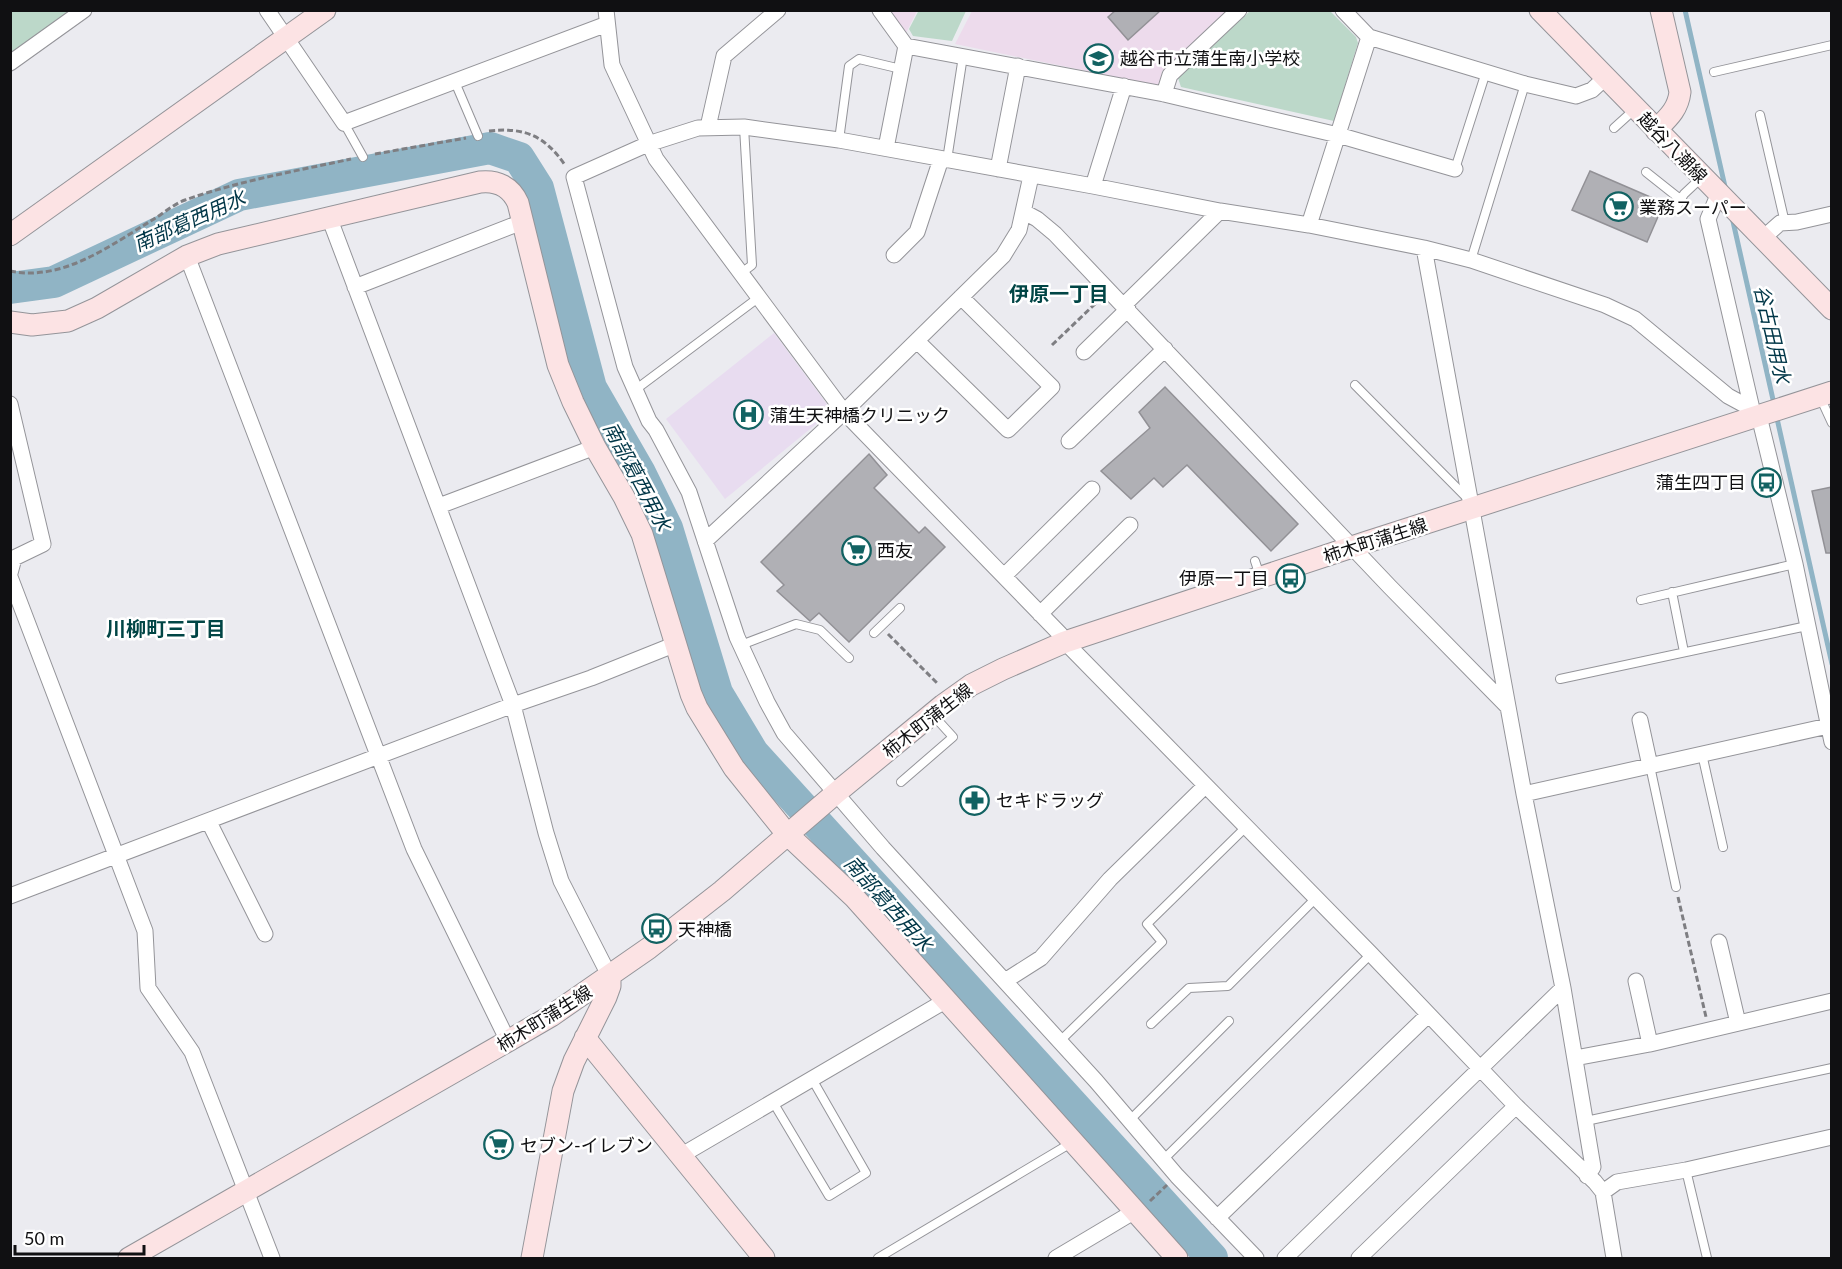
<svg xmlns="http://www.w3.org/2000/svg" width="1842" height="1269" viewBox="0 0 1842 1269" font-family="Lato,'Noto Sans JP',sans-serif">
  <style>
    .education { fill: #eddbec }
    .medical { fill: #e8dcf0 }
    .green { fill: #bcd8c9 }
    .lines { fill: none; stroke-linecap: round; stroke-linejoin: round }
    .stream { stroke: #90b4c5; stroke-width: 5 }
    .river { stroke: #90b4c5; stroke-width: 32 }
    .building { fill: #b0b0b5; stroke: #929196; stroke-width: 1.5 }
    .lane-casing { stroke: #949499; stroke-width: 10 }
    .street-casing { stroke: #949499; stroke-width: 17 }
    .secondary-casing { stroke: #949499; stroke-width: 23 }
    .path { stroke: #7e7e82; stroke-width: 3; stroke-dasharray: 6 3; stroke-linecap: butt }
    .lane { stroke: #fff; stroke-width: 8 }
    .street { stroke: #fff; stroke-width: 15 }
    .secondary { stroke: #fce3e4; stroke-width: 21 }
    .labels { text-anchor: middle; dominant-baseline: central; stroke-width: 5; stroke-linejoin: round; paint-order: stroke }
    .poi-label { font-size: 18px; fill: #101012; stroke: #fff; text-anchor: start }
    .street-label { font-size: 18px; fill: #101012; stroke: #fff }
    .water-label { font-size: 20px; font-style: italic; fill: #003647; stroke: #fff }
    .neighbourhood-label { font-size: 20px; font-weight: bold; fill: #014545; stroke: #fff }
  </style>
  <rect width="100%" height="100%" fill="#ebebf0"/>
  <path class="education" d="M 890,11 L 917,11 L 906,33 Z
    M 972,11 L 1228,11 L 1162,71 L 1160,86 L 955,44 Z"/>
  <path class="medical" d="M 774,333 L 832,411 L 725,499 L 666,419 Z"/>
  <path class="green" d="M 919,10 L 966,10 L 966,11 L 952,41 L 913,36 L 909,29 Z
    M 11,11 L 74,11 L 11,56 Z
    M 1250,11 L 1330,11 L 1356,37 L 1358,43 L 1334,121 L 1181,87 L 1178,78 Z"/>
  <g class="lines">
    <path class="stream" d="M 1685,10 L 1726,191
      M 1732,217 L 1774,404
      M 1776,414 L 1832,664"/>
    <path class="river" d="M 10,288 L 54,282 L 239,195 L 490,148 L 519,158 L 538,188 L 591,388 L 640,473 L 667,528 L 717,693 L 753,753 L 1212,1258"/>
  </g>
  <path class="building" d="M 1116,10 L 1161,10 L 1128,40 L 1108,17 Z
    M 1590,171 L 1664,203 L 1647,242 L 1572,210 Z
    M 1165,387 L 1298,524 L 1271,551 L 1187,465 L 1163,487 L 1154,478 L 1131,499 L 1101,471 L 1150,428 L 1139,412 Z
    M 869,454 L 887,475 L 874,488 L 919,533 L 925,527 L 945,547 L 849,642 L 819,613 L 810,621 L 777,591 L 784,585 L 761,562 Z
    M 1832,487 L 1832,553 L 1826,553 L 1812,491 Z"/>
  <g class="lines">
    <defs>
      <path id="lane" d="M 1714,72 L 1832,45
        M 455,82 L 478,136
        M 1760,115 L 1785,223
        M 344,123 L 363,157
        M 1614,128 L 1635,109
        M 839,140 L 849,66 L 859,59 L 901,69
        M 947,160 L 963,56
        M 1455,169 L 1486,72
        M 1646,172 L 1680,199
        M 1675,210 L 1684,194 L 1701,178
        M 1471,260 L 1525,84
        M 740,274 L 752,265 L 744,127
        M 1355,385 L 1468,499
        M 635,390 L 758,298
        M 1820,397 L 1832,423
        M 1255,561 L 1260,576
        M 1672,592 L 1684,652
        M 1641,600 L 1795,564
        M 874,633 L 900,608
        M 741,645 L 796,624 L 820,630 L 849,658
        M 1560,679 L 1807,626
        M 1702,754 L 1723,847
        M 1650,766 L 1676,887
        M 901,782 L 953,737 L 933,715
        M 1151,1024 L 1189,988 L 1228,986 L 1316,898
        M 1060,1041 L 1162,942 L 1147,924 L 1246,827
        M 773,1102 L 829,1196 L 866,1173 L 812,1079
        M 1130,1120 L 1229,1021
        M 1586,1121 L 1832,1068
        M 1164,1159 L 1371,954
        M 1686,1170 L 1707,1258
        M 878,1258 L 1071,1143"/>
      <path id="street" d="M 267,10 L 344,123 L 607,24
        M 606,10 L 612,65 L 656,159 L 844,412 L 1060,634 L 1065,642 L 1371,954 L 1516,1106 L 1595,1182 L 1603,1192 L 1614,1258
        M 880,10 L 906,46 L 1164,94 L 1338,135 L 1455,169
        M 1343,10 L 1369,37 L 1525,84 L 1576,96 L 1592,90 L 1605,78
        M 10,63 L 84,10
        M 1164,94 L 1170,75 L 1239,10
        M 708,127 L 724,56 L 778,10
        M 886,148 L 906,46
        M 998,169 L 1018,66
        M 1093,186 L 1124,86
        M 1719,193 L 1708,219 L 1752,409
        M 1024,212 L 1037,219 L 1055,234 L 1390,587 L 1508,707
        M 329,217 L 513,705 L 546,833 L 561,881 L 610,977
        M 1309,225 L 1369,37
        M 1763,238 L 1780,223 L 1797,222 L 1832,214
        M 1424,248 L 1524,794 L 1563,988 L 1593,1167 L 1587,1176
        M 894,255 L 917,232 L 941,159
        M 187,256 L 414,849 L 508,1041
        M 355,287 L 522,222
        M 1124,305 L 1220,211
        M 917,341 L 1008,430 L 1052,387 L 961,297
        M 1084,352 L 1128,309
        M 10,404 L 43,544 L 14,558 L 10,573
        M 1069,441 L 1165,349
        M 439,506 L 595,447
        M 705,541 L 844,412 L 1003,256 L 1019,230 L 1031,176
        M 1004,576 L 1092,489
        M 10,577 L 145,931 L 148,988 L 192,1052 L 272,1258
        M 1040,614 L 1130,525
        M 1640,720 L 1650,766
        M 1524,794 L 1828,726
        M 209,822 L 265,934
        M 10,896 L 513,705 L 591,678 L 676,644
        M 1719,942 L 1738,1023
        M 1005,981 L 1041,958 L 1110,879 L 1205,786
        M 1636,981 L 1650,1044
        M 1575,1058 L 1650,1044 L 1832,1001
        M 682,1155 L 945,1001
        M 1603,1192 L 1617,1182 L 1686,1170 L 1832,1137
        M 1217,1218 L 1428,1015
        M 1056,1258 L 1135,1211
        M 1256,1258 L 1177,1176 L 1096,1081 L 883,848 L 784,733 L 767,702 L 737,637 L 689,492 L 656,430 L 649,421 L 625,367 L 574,177 L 648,144 L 698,128 L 744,127 L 839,140 L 1093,186 L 1220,211 L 1309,225 L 1424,248 L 1471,260 L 1605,305 L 1635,319 L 1728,396 L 1752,409 L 1759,416 L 1795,564 L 1832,742
        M 1285,1258 L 1563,988
        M 1359,1258 L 1516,1106"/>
      <path id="secondary" d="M 1540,10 L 1832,309
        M 1656,130 C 1669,117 1678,109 1680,92 L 1661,10
        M 10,235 L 325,10
        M 10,322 L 32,325 L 68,321 L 97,308 L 187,256 L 218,244 L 480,182 C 497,180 511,187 518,203 L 558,365 L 573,402 L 595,447 L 624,497 L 642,534 L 691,694 L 697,708 L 734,768 L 787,834 L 854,897 L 1177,1258
        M 585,1038 L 764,1258
        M 129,1258 L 508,1041 L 551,1016 L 649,948 L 722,891 L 836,793 L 943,705 L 971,685 L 1003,669 L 1065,642 L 1364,543 L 1832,392
        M 532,1258 L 563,1091 L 574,1061 L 606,997 L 610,986 L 610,977"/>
    </defs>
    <use href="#lane" class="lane-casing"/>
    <use href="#street" class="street-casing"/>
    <use href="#secondary" class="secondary-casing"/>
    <path class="path" d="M 489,131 C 525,127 545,136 565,165
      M 375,154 L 466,138
      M 10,271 C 63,282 111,245 154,219 C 164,213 174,204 185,200 C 239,181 296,171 351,159
      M 1052,345 L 1097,302
      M 888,634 L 938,684
      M 1678,897 L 1706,1017
      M 1150,1201 L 1167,1185"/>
    <use href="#lane" class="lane"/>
    <use href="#street" class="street"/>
    <use href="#secondary" class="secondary"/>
  </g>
  <defs>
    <symbol id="school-ring" viewBox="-11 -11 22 22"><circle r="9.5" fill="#fff" stroke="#126262" stroke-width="1.5"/><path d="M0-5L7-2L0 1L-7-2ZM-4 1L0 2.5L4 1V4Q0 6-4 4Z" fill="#126262"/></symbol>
    <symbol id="supermarket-ring" viewBox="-11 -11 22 22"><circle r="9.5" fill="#fff" stroke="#126262" stroke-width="1.5"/><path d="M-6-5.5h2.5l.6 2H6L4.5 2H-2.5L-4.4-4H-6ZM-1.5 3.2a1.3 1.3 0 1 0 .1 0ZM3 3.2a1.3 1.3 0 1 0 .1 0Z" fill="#126262"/></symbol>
    <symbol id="hospital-ring" viewBox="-11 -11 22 22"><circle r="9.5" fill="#fff" stroke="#126262" stroke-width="1.5"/><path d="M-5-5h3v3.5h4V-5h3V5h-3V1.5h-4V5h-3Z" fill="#126262"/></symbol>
    <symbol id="bus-ring" viewBox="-11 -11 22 22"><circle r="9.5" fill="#fff" stroke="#126262" stroke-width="1.5"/><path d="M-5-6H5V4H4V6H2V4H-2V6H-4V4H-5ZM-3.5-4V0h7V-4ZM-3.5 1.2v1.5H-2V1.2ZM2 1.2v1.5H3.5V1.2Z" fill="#126262"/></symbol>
    <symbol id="pharmacy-ring" viewBox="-11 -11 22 22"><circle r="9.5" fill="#fff" stroke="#126262" stroke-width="1.5"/><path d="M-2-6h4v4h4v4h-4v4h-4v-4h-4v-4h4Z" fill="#126262"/></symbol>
  </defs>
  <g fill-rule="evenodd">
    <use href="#school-ring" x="1082" y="42" width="33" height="33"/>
    <use href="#supermarket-ring" x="1602" y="190" width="33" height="33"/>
    <use href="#hospital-ring" x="732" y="398" width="33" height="33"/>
    <use href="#bus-ring" x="1750" y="466" width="33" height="33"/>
    <use href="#supermarket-ring" x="840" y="534" width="33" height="33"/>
    <use href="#bus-ring" x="1274" y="562" width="33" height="33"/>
    <use href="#pharmacy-ring" x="958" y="784" width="33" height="33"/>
    <use href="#bus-ring" x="640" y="912" width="33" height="33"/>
    <use href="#supermarket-ring" x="482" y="1128" width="33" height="33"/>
  </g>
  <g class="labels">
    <g class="poi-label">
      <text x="1120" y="58">越谷市立蒲生南小学校</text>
      <text x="1639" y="207">業務スーパー</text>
      <text x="770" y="415">蒲生天神橋クリニック</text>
      <text x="1746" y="482" text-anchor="end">蒲生四丁目</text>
      <text x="877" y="550">西友</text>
      <text x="1269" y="578" text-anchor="end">伊原一丁目</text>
      <text x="996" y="800">セキドラッグ</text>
      <text x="678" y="929">天神橋</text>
      <text x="520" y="1145">セブン-イレブン</text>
    </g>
    <g class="street-label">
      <text transform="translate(1673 147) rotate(46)">越谷八潮線</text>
      <text transform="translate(1375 540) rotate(-18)">柿木町蒲生線</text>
      <text transform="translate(927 720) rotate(-38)">柿木町蒲生線</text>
      <text transform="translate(544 1018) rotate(-32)">柿木町蒲生線</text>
    </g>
    <g class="water-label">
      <text transform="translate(189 220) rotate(-24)">南部葛西用水</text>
      <text transform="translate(1773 334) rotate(77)">谷古田用水</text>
      <text transform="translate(638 476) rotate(62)">南部葛西用水</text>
      <text transform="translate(889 903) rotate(48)">南部葛西用水</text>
    </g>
    <g class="neighbourhood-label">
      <text x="1059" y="293">伊原一丁目</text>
      <text x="166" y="628">川柳町三丁目</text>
    </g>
  </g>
  <rect width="1842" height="1269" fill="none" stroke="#101012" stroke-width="24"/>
  <path d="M15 1245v9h129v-9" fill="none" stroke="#101012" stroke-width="3"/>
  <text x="24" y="1245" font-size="18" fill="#101012" stroke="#ffffff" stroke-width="4.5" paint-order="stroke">50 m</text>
</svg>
